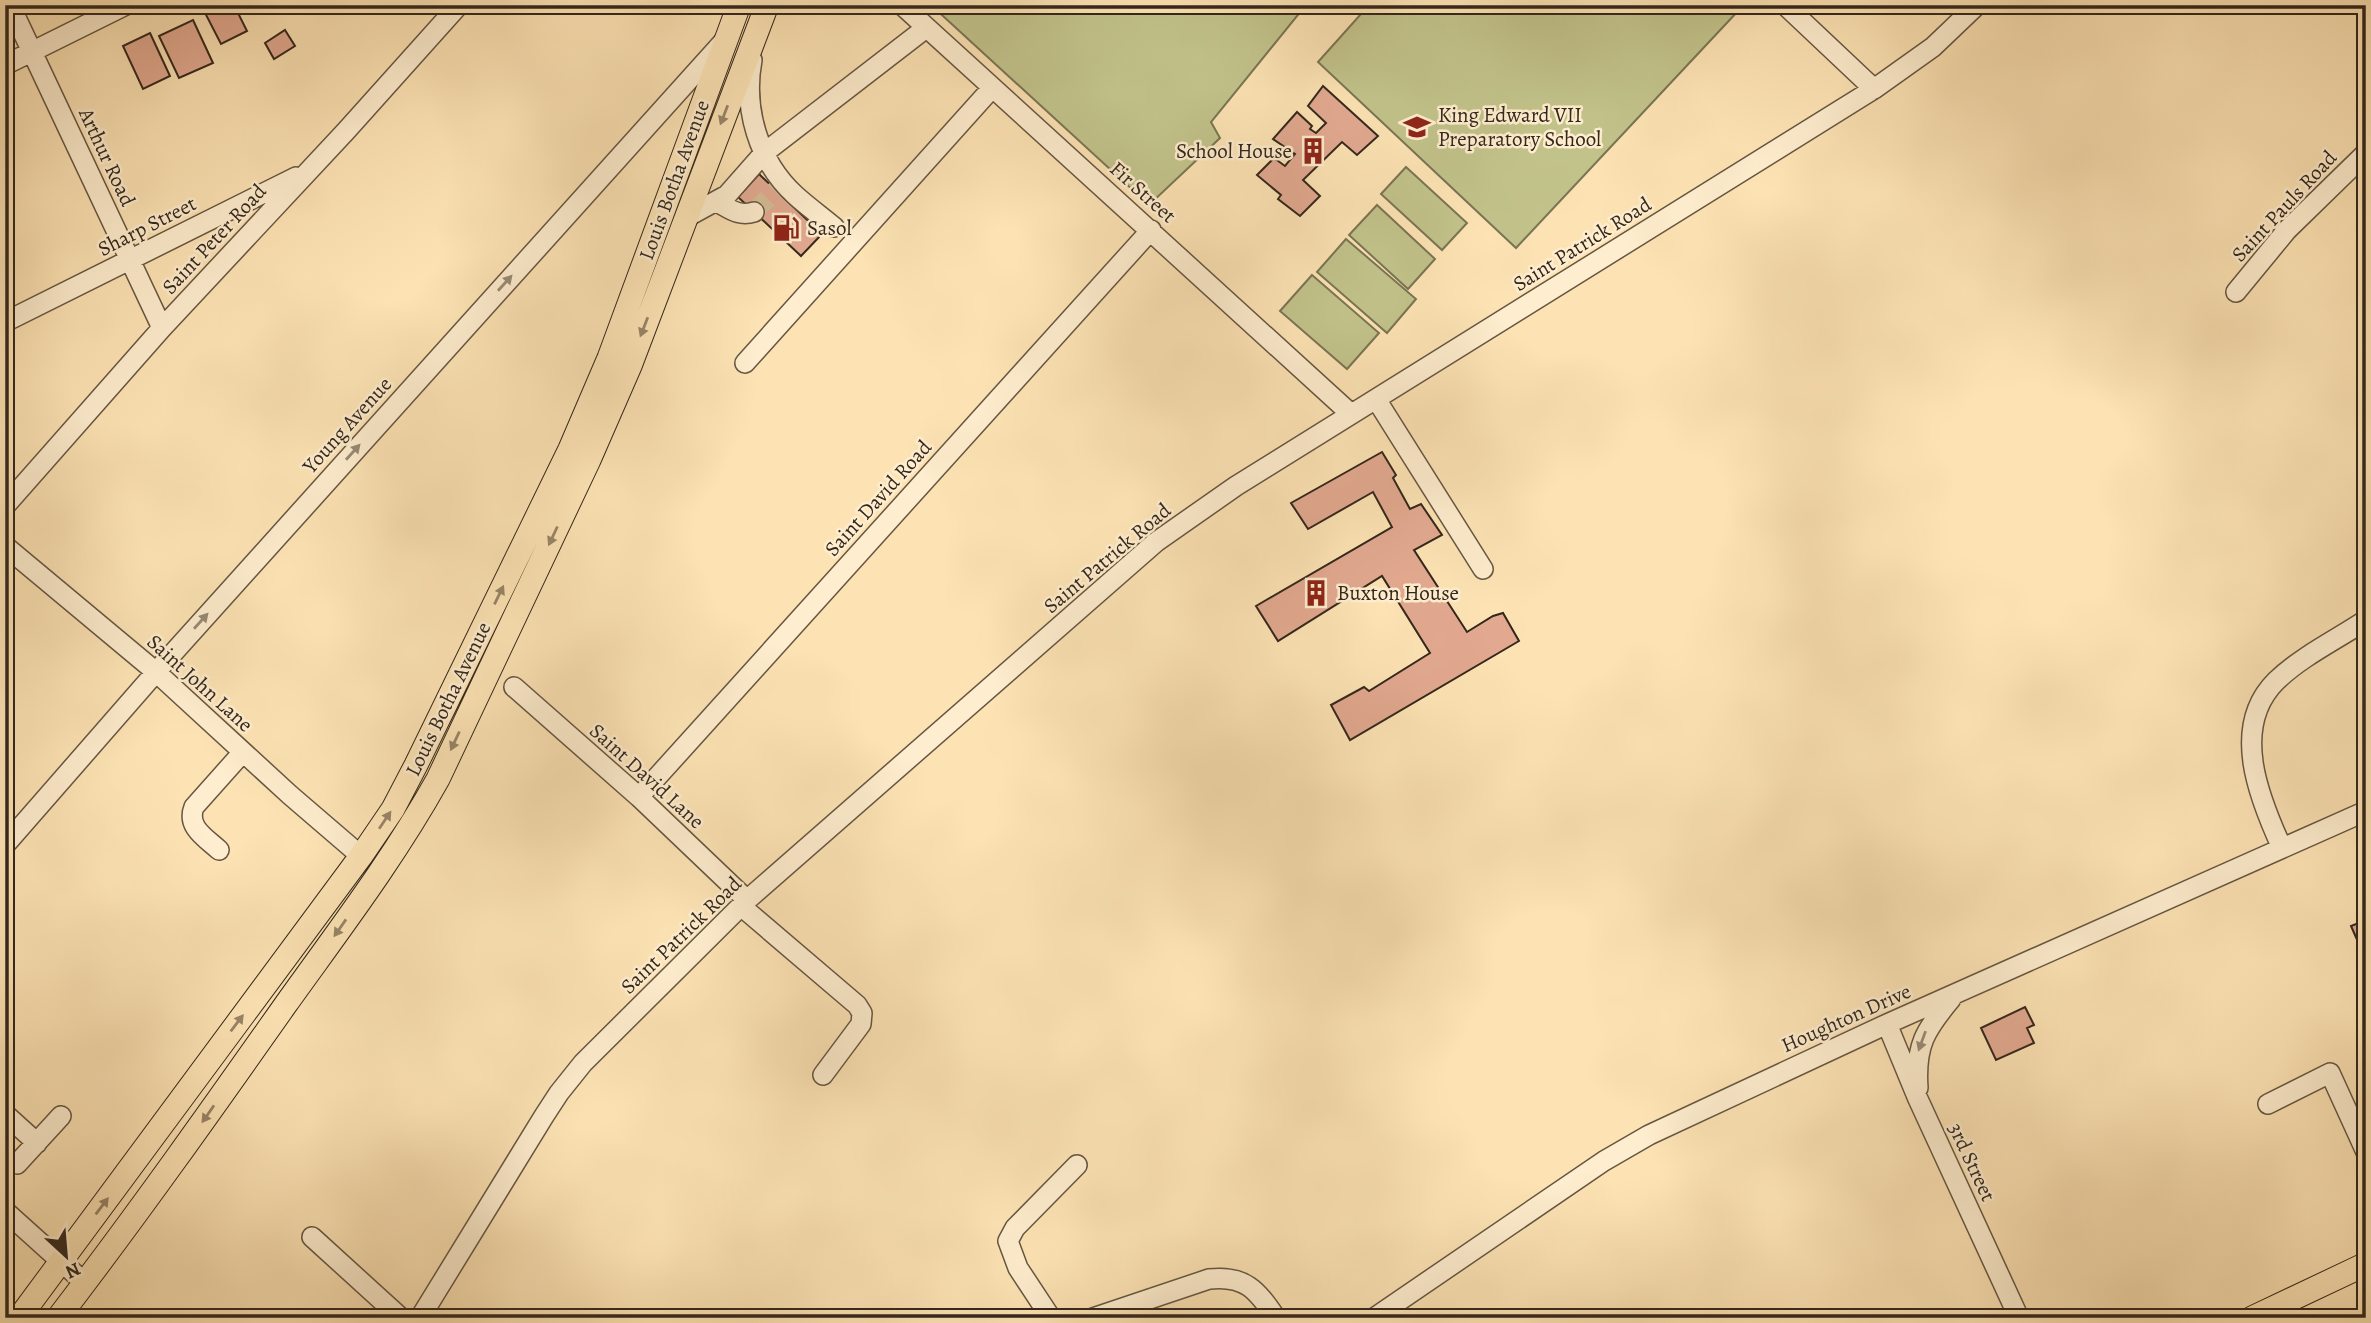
<svg xmlns="http://www.w3.org/2000/svg" width="2371" height="1323" font-family="Alegreya,serif">
<rect width="100%" height="100%" fill="#fde3b4"/>
<filter id="stains"><feTurbulence type="fractalNoise" baseFrequency=".00286" numOctaves="4"/><feColorMatrix values="0 0 0 0 .2 0 0 0 0 .09 0 0 0 0 .02 0 0 0 .5 -.17"/></filter>
<radialGradient id="worn" r=".72"><stop offset=".6" stop-color="#630" stop-opacity="0"/><stop offset="1" stop-color="#630" stop-opacity=".3"/></radialGradient>
<path fill="#c2c38b" stroke="#7a7554" stroke-width="2" d="M931,5H1306L1211,122L1220,138L1149,205Z
M1369,5H1731L1738,11L1516,248L1318,62Z
M1406,167L1467,223L1442,250L1381,194Z
M1377,205L1435,259L1408,289L1349,235Z
M1346,239L1416,299L1387,333L1317,272Z
M1312,275L1379,333L1347,369L1280,311Z"/>
<path fill="#e2a990" stroke="#33271c" stroke-width="2" d="M210,5H234L247,31L221,44L203,9Z
M193,20L213,63L179,78L159,36Z
M285,30L295,46L274,59L265,43Z
M150,33L170,76L143,89L123,46Z
M1323,86L1378,136L1357,155L1342,142L1303,180L1320,196L1300,216L1278,199L1281,195L1257,175L1274,158L1285,166L1295,154L1273,139L1297,112L1312,126L1310,129L1316,133L1326,123L1308,106Z
M759,174L822,234L801,256L738,197Z
M1382,452L1396,475L1393,478L1410,509L1421,504L1442,535L1414,550L1467,632L1493,616L1503,613L1519,641L1350,740L1331,705L1364,687L1369,691L1430,653L1382,576L1278,641L1256,606L1392,527L1373,492L1308,529L1291,503Z
M2366,920V960L2351,926Z
M2025,1007L2034,1025L2027,1028L2034,1043L1996,1060L1981,1028Z"/>
<g fill="none" stroke-linecap="round" stroke-linejoin="round">
<path stroke="#d5bd96" stroke-width="19" stroke-dasharray="19 10" stroke-linecap="butt" d="M754,212L777,189"/>
<defs>
<path id="minor" d="M10,5L162,328
M902,5L1351,414
M1785,5L1874,89
M752,60C743,108 758,161 795,195C807,206 821,216 834,227
M5,65L126,5
M717,202C730,209 739,217 754,212
M685,218L727,195L764,153L926,28
M2236,292L2287,230L2366,153
M5,322L296,177
M745,363L992,88
M1376,399L1483,569
M5,506L162,328L346,131L459,5
M5,546L156,672L290,795L361,856
M514,687L639,797L747,900
M639,797L1151,230
M5,845L156,672L723,42
M2282,848C2259,798 2230,727 2276,681C2302,656 2336,640 2366,620
M219,850C206,838 186,827 194,807L243,752
M741,906L857,1005L862,1013L861,1024L823,1075
M1887,1024L1918,1099L2019,1318
M1918,1088C1915,1046 1925,1030 1951,999
M2268,1104L2330,1073L2366,1152
M5,1114L37,1143
M17,1164L61,1116
M5,1211L85,1283
M312,1237L401,1318
M420,1318L544,1116L559,1093L583,1063L747,900L1156,542L1236,486L1874,89L1933,47L1977,5
M1051,1318L1018,1268L1008,1241L1015,1228L1077,1165
M1093,1318L1209,1279C1245,1275 1257,1290 1276,1318
M1374,1318L1604,1161L1649,1135L1887,1024L2366,811"/>
<path id="major" d="M19,1318L361,856L393,809L416,765L570,449L609,358L739,5
M58,1318C137,1215 212,1109 286,1004C339,930 394,858 438,779L589,460L630,366L767,5
M2252,1318L2366,1264"/>
</defs>
<use href="#minor" stroke="#665642" stroke-width="22"/>
<use href="#major" stroke="#33271c" stroke-width="25"/>
<use href="#minor" stroke="#feedce" stroke-width="19"/>
<use href="#major" stroke="#fde3b4" stroke-width="23"/>
</g>
<defs><path id="oneway-solid" d="M-6-.8H1V-3.2L6.5 0L1 3.2V.8H-6Z" transform="scale(1.75)"/></defs>
<g fill="#988568">
<use href="#oneway-solid" transform="translate(724 115) rotate(111)"/>
<use href="#oneway-solid" transform="translate(644 327) rotate(111)"/>
<use href="#oneway-solid" transform="translate(553 536) rotate(115)"/>
<use href="#oneway-solid" transform="translate(499 595) rotate(-64)"/>
<use href="#oneway-solid" transform="translate(455 741) rotate(115)"/>
<use href="#oneway-solid" transform="translate(385 820) rotate(-56)"/>
<use href="#oneway-solid" transform="translate(340 928) rotate(125)"/>
<use href="#oneway-solid" transform="translate(237 1023) rotate(-53)"/>
<use href="#oneway-solid" transform="translate(208 1114) rotate(125)"/>
<use href="#oneway-solid" transform="translate(102 1206) rotate(-53)"/>
</g>
<g fill="#988a75">
<use href="#oneway-solid" transform="translate(505 283) rotate(-48)"/>
<use href="#oneway-solid" transform="translate(353 452) rotate(-48)"/>
<use href="#oneway-solid" transform="translate(201 621) rotate(-48)"/>
<use href="#oneway-solid" transform="translate(1922 1041) rotate(110)"/>
</g>
<defs>
<symbol id="school-bare" viewBox="-9 -9 18 18"><path d="M0-5L7-2L0 1L-7-2ZM-4 1L0 2.5L4 1V4Q0 6-4 4Z" fill="#8f2418" stroke="#feedce" stroke-width="2.5" paint-order="stroke"/></symbol>
<symbol id="building-bare" viewBox="-9 -9 18 18"><path d="M-4-6H4V6H1V3H-1V6H-4ZM-2.5-4.3h1.7v1.8h-1.7ZM.8-4.3h1.7v1.8H.8ZM-2.5-1h1.7V.8h-1.7ZM.8-1h1.7V.8H.8Z" fill="#8f2418" stroke="#feedce" stroke-width="2.5" paint-order="stroke"/></symbol>
<symbol id="fuel-bare" viewBox="-9 -9 18 18"><path d="M-5.5-6h7V0h2V4h1.3V-2.5L3-4.5l.8-.8L6-3V5H2.5V1h-1V6h-7ZM-4.2-4.7v3.2H.2V-4.7Z" fill="#8f2418" stroke="#feedce" stroke-width="2.5" paint-order="stroke"/></symbol>
</defs>
<g fill-rule="evenodd">
<use href="#school-bare" x="1398" y="108" width="38" height="38"/>
<use href="#building-bare" x="1294" y="132" width="38" height="38"/>
<use href="#fuel-bare" x="767" y="209" width="38" height="38"/>
<use href="#building-bare" x="1297" y="574" width="38" height="38"/>
</g>
<g text-anchor="middle" dominant-baseline="central" stroke-width="5" stroke-linejoin="round" paint-order="stroke">
<g font-size="21" fill="#33271c" stroke="#feedce" text-anchor="start">
<text x="1438" y="115">King Edward VII<tspan x="1438" dy="24">Preparatory School</tspan></text>
<text x="1292" y="151" text-anchor="end">School House</text>
<text x="807" y="228">Sasol</text>
<text x="1337" y="593">Buxton House</text>
</g>
<g font-size="21" fill="#33271c" stroke="#feedce">
<text transform="translate(107 157) rotate(65)">Arthur Road</text>
<text transform="translate(674 180) rotate(-70)">Louis Botha Avenue</text>
<text transform="translate(1143 192) rotate(42)">Fir Street</text>
<text transform="translate(2284 206) rotate(-47)">Saint Pauls Road</text>
<text transform="translate(147 226) rotate(-27)">Sharp Street</text>
<text transform="translate(214 239) rotate(-47)">Saint Peter Road</text>
<text transform="translate(1582 244) rotate(-32)">Saint Patrick Road</text>
<text transform="translate(347 425) rotate(-48)">Young Avenue</text>
<text transform="translate(878 498) rotate(-48)">Saint David Road</text>
<text transform="translate(1107 558) rotate(-40)">Saint Patrick Road</text>
<text transform="translate(200 683) rotate(42)">Saint John Lane</text>
<text transform="translate(448 699) rotate(-64)">Louis Botha Avenue</text>
<text transform="translate(647 776) rotate(42)">Saint David Lane</text>
<text transform="translate(681 935) rotate(-44)">Saint Patrick Road</text>
<text transform="translate(1846 1018) rotate(-24)">Houghton Drive</text>
<text transform="translate(1972 1162) rotate(65)">3rd Street</text>
</g>
</g>
<rect width="2371" height="1323" fill="none" stroke="#fde3b4" stroke-width="28"/>
<rect x="7" y="7" width="2357" height="1309" fill="none" stroke="#33271c" stroke-width="3.5"/>
<rect x="14" y="14" width="2343" height="1295" fill="none" stroke="#33271c" stroke-width="2"/>
<g transform="translate(66 1256) rotate(154)" stroke="#feedce" stroke-width="5" paint-order="stroke">
<path d="M0-5L12 26L0 18L-12 26Z" fill="#33271c"/>
<text y="-10" font-size="19" font-weight="bold" text-anchor="middle" fill="#33271c">N</text>
</g>
<rect width="100%" height="100%" filter="url(#stains)"/>
<rect width="100%" height="100%" fill="url(#worn)"/>
</svg>
